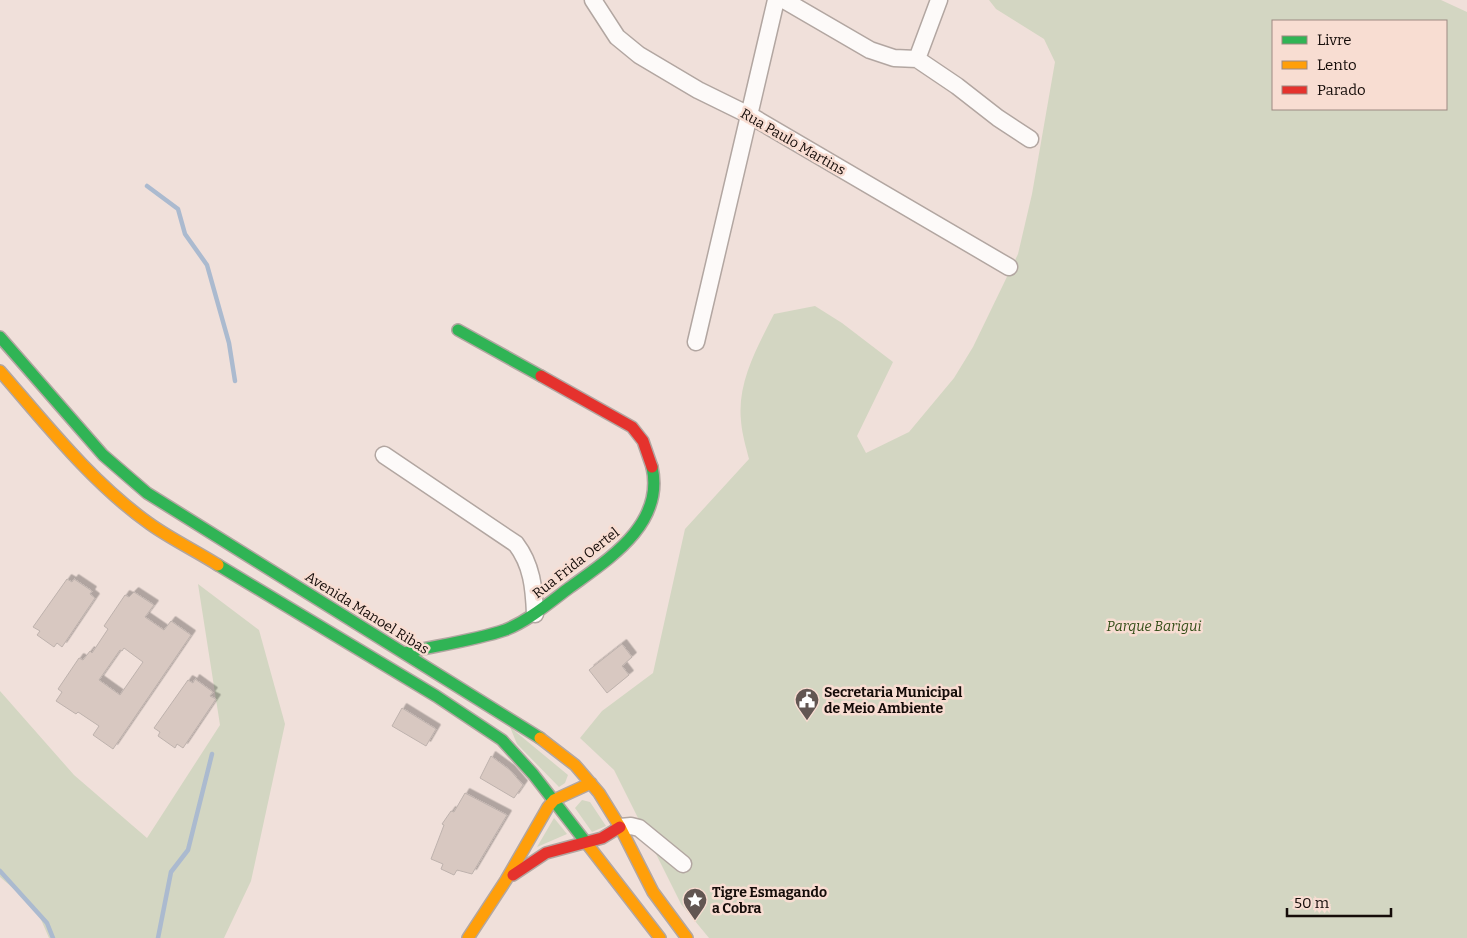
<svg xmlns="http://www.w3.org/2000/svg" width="1467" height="938" font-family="Bitter,serif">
<defs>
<filter id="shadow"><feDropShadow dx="4.5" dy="-4.5" stdDeviation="0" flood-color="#0004"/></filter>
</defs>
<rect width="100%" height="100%" fill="#f0e0da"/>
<path fill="#d3d6c2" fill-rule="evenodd" d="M989,0H1441L1467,12V938H709L681,904L614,770L580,738L602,711L653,673L685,529L749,459C746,447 742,434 741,421C737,382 757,348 774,314L815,306L842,323L893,362L857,436L866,453L909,432L954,378L973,347L1018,254L1032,194L1055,62L1044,39L996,9ZM1273,21H1446V109H1273Z
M198,584L259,630L285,724L251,881L224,938H49L36,908L0,877V691L74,775L147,838L220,725Z
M510,727L568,775L565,783L559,787L517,744Z
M582,800L590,802L606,826L592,832L575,808Z
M554,818L567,834L537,847Z"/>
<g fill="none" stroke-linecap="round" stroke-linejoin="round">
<path stroke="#abbacf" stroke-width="4.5" d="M147,186L178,209L185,234L207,265L229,343L235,381
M0,871L47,923L53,938
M158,938L171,872L188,850L212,754"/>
</g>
<path fill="#d8c8c1" stroke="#beb2ad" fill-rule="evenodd" filter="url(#shadow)" d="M67,579L72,582L74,579L92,591L90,594L95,598L62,647L57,643L54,647L37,635L40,631L33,627Z
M134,592L154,605L145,617L164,630L171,621L191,635L113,749L93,735L99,726L78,712L76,714L56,701L62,692L58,689L79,658L83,660L90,651L92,653L108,629L104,626L125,595L129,597ZM124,648L143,662L120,695L99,680L120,650L122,651Z
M622,644L632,657L622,666L629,675L607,693L589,670Z
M195,679L213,692L210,696L216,699L183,748L177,744L175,748L158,736L160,732L154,728L188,680L193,683Z
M402,708L436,729L426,746L392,726Z
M491,756L510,770L523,785L514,798L480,778Z
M465,793L507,815L472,874L457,870L454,875L441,869L443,864L431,859L444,825L442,824L451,811L454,812Z"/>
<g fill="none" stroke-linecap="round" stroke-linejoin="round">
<defs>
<path id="street" d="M593,0L617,37L639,55L698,90L751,116L1009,267
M784,0L870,50L894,58L917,59L957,86L998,118L1030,139
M917,59L939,0
M696,342L776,0
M384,455L516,544C532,565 534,588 535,614
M620,827L631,826L639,828L683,864"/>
<path id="fast" d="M458,330L541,376
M0,337L103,455L147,493L540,738
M218,565L436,696L502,740L533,774L588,845
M404,653C435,646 476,640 505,630C528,621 549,603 569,588C607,560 665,525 652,467"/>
<path id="slow" d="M0,371C46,424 92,483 150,524C171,539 196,551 218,565
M540,738L575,765L599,793L620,827L653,892L687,938
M588,845L660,938
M468,938L506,880L548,807L554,800L591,783"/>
<path id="jam" d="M541,376L632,427L643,441L652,467
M513,875L546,853L602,838L620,827"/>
</defs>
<use href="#street" stroke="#b2a6a1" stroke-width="19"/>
<use href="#fast" stroke="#b2a6a1" stroke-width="14"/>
<use href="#slow" stroke="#b2a6a1" stroke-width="14"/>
<use href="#jam" stroke="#b2a6a1" stroke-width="14"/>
<use href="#street" stroke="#fdfaf9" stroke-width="16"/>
<use href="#fast" stroke="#30b455" stroke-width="11"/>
<use href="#slow" stroke="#ff9f0a" stroke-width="11"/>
<use href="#jam" stroke="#e5322d" stroke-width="11"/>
</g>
<defs>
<symbol id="civic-pin" viewBox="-11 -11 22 30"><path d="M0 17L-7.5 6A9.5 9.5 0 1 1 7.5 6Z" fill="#625652" stroke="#f8ddd2"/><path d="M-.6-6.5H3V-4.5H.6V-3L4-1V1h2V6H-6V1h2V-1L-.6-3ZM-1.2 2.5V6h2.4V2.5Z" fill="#fff"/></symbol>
<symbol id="sight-pin" viewBox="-11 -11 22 30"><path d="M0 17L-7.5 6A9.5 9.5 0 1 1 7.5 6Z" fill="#625652" stroke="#f8ddd2"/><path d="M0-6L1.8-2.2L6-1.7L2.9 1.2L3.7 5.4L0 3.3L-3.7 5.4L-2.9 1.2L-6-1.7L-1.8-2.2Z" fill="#fff"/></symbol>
</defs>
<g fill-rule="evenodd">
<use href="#civic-pin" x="793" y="686" width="28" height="38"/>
<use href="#sight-pin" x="681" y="886" width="28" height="38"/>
</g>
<g text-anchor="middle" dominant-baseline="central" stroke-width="5" stroke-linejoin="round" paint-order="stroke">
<g font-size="14" fill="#150c09" stroke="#f8ddd2">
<text transform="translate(793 142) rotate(30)">Rua Paulo Martins</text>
<text transform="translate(576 563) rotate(-38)">Rua Frida Oertel</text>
<text transform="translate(367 613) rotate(32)">Avenida Manoel Ribas</text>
</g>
<g font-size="14" font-style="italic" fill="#344e18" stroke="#f8ddd2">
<text x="1154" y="626">Parque Barigui</text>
</g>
<g font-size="14" font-weight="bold" fill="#150c09" stroke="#f8ddd2" text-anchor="start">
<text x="824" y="692">Secretaria Municipal<tspan x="824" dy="16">de Meio Ambiente</tspan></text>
<text x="712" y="892">Tigre Esmagando<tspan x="712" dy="16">a Cobra</tspan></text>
</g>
</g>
<rect x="1272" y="20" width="175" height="90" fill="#f8ddd2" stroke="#9d8982"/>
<rect x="1282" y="36" width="25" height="8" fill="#30b455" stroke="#9d8982"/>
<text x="1317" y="45" font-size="15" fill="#150c09">Livre</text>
<rect x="1282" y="61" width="25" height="8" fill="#ff9f0a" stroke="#9d8982"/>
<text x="1317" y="70" font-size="15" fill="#150c09">Lento</text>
<rect x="1282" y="86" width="25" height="8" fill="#e5322d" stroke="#9d8982"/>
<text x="1317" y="95" font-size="15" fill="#150c09">Parado</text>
<path d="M1287 908v8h104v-8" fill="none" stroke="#150c09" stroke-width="2.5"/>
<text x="1294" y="908" font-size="15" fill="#150c09" stroke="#f8ddd2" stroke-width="4" paint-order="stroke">50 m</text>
</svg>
